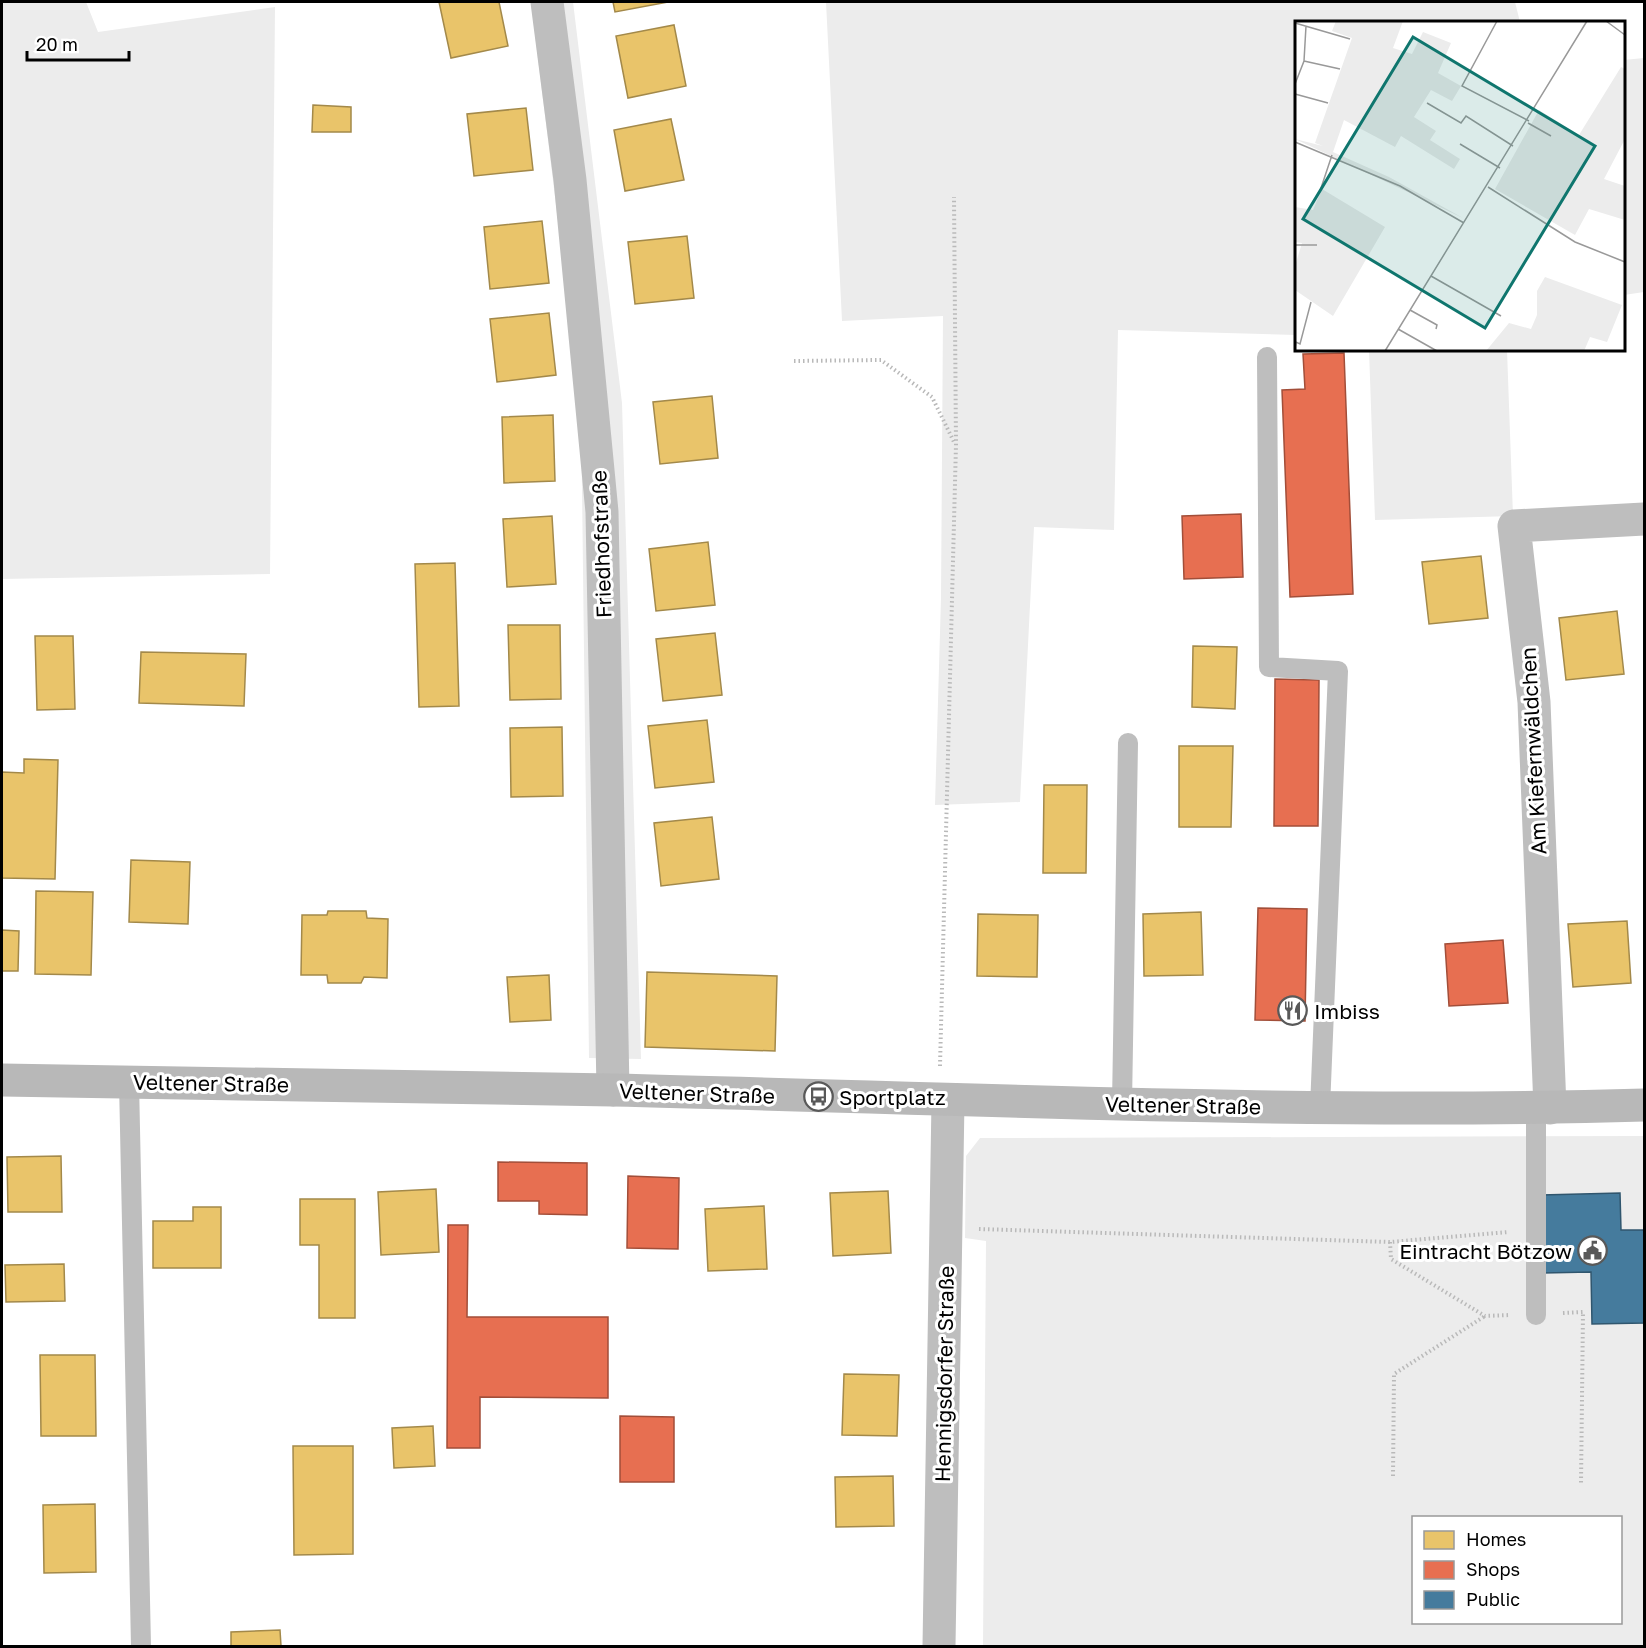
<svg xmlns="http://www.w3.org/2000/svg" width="1646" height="1648" font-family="'Golos Text',sans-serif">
<rect width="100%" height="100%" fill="#fff"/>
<path fill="#ececec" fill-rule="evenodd" d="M2,2H86L98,32L275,7L270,574L2,579Z
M531,2H573L622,403L641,1059L589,1058L581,408Z
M826,2H1515L1520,22H1296V335L1118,330L1114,530L1034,527L1020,802L935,805L941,598L943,316L842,321Z
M1644,58V292L1624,295V60Z
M1369,350H1507L1513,516L1375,520Z
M1644,1136V1646H983L986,1241L965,1238L966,1156L980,1138ZM1414,1518H1620V1622H1414Z"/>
<path fill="#e9c46a" stroke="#a3894a" stroke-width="1.5" d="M439,2H499L508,46L451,58Z
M613,2H668L615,12Z
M674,25L686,86L628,98L616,36Z
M313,105L351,107V132H312Z
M526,108L533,170L474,176L467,114Z
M671,119L684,180L625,191L614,130Z
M542,221L549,283L490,289L484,227Z
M687,236L694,298L635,304L628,242Z
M549,313L556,375L497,382L490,319Z
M712,396L718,458L660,464L653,402Z
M553,415L555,481L504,483L502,417Z
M552,516L556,584L507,587L503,519Z
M708,542L715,605L656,611L649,549Z
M1481,556L1488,618L1429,624L1422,562Z
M455,563L459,706L419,707L415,564Z
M1617,611L1624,674L1566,680L1559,618Z
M508,625H560L561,699L510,700Z
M715,633L722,695L663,701L656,639Z
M35,636H73L75,709L37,710Z
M1193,646L1237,647L1235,709L1192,707Z
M141,652L246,654L244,706L139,703Z
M707,720L714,782L655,788L648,726Z
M562,727L563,796L511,797L510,728Z
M1179,746H1233L1231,827H1179Z
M24,759L58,760L55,879L2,878V772L24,773Z
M1044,785H1087L1086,873H1043Z
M712,817L719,879L661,886L654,823Z
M131,860L190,862L188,924L129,922Z
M36,891L93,892L91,975L35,974Z
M328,911H366L367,918L388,919L387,978L364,977L361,983H328L327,975H301L302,915H327Z
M1201,912L1203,975L1144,976L1143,914Z
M978,914L1038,915L1037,977L977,976Z
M1627,921L1631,983L1573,987L1568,924Z
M2,930L19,931L18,971H2Z
M647,972L777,976L775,1051L645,1047Z
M549,975L551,1020L510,1022L507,977Z
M61,1156L62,1212H8L7,1157Z
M436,1189L439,1252L381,1255L378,1192Z
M888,1191L891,1253L833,1256L830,1193Z
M300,1199H355V1318H319V1245H300Z
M764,1206L767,1269L708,1271L705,1209Z
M193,1207H221V1268H153V1221H193Z
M64,1264L65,1301L6,1302L5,1265Z
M40,1355H95L96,1436H41Z
M844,1374L899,1375L897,1436L842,1435Z
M433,1426L435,1466L394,1468L392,1428Z
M293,1446H353V1554L294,1555Z
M893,1476L894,1526L836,1527L835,1477Z
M95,1504L96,1572L44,1573L43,1505Z
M280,1630L281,1646H231V1632Z"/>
<path fill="#e76f51" stroke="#a24e39" stroke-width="1.5" d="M1344,353L1353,594L1290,597L1282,390L1305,389L1303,354Z
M1241,514L1243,577L1184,579L1182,516Z
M1275,679L1319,680L1318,826H1274Z
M1258,908L1307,909L1305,1021L1255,1020Z
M1503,940L1508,1003L1449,1006L1445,944Z
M498,1162L587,1163V1215L539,1214V1201H498Z
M628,1176L679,1178L678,1249L627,1248Z
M448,1225H468L467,1317H608V1398L480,1397V1448H447Z
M620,1416L674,1417V1482H620Z"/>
<path fill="#457b9d" stroke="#30566e" stroke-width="1.5" d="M1620,1193L1621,1230H1644V1323L1592,1324L1591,1272L1543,1273L1541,1195Z"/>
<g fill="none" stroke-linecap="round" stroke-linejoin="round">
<path stroke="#b9b9b9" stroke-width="4" stroke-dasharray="1.5 3" stroke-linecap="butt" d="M794,361L881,360L932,397L955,444
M940,1066L956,444L954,197
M979,1229L1390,1242L1508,1232
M1390,1242L1391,1259L1485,1316L1510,1315
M1563,1313L1583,1312L1581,1483
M1393,1476L1394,1374L1485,1316"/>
<path stroke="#bebebe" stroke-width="20" d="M1267,357L1269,667L1338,671L1320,1108
M129,1082L141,1646
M1122,1104L1128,743
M1536,1315V1108"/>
<path stroke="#bebebe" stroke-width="33" d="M547,2L570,180L602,512L613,1090
M1550,1108L1534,702L1514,526L1644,519
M939,1646L948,1101"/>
<path stroke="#b8b8b8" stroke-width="33" d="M2,1080C205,1083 409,1085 613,1090C956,1098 1300,1115 1644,1105"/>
</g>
<defs>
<symbol id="restaurant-ring" viewBox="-11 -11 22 22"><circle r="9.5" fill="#fff" stroke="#595959" stroke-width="1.5"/><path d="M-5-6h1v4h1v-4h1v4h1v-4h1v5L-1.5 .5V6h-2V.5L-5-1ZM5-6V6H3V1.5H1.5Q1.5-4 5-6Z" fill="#595959"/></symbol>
<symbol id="bus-ring" viewBox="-11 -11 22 22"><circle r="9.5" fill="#fff" stroke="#595959" stroke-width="1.5"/><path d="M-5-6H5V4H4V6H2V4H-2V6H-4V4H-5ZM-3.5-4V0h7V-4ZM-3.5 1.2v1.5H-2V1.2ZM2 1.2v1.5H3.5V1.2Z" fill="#595959"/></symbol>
<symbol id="civic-ring" viewBox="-11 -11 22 22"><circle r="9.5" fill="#fff" stroke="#595959" stroke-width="1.5"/><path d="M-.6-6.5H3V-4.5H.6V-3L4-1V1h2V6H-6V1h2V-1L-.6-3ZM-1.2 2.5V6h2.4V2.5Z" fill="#595959"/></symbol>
</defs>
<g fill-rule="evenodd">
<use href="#restaurant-ring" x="1276" y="994" width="33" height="33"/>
<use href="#bus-ring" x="802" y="1080" width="33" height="33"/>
<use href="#civic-ring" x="1576" y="1234" width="33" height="33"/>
</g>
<g text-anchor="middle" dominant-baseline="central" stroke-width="6" stroke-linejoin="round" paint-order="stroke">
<g font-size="21" fill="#000" stroke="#fff">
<text transform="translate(601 544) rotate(-92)">Friedhofstraße</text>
<text transform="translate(1533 751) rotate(-93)">Am Kiefernwäldchen</text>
<text transform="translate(211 1083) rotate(1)">Veltener Straße</text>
<text transform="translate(697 1093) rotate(2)">Veltener Straße</text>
<text transform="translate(1183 1105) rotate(1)">Veltener Straße</text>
<text transform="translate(944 1374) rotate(-89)">Hennigsdorfer Straße</text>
</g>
<g font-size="21" fill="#000" stroke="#fff" text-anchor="start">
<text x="1314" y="1011">Imbiss</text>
<text x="839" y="1097">Sportplatz</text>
<text x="1572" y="1251" text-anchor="end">Eintracht Bötzow</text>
</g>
</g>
<g transform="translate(1295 21)">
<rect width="330" height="330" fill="#fff"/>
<path d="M41,0H108L98,27L117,33L128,11L156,22L143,52L166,65L157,80L136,69L119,96L141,110L135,119L165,138L159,148L106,115L100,126L49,99L38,131L94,156L168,197L0,118L28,125L20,122L57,17L37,10ZM326,46L330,48V118L309,158L330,165V199L294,188L280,214L200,168L244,89L284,114ZM27,168L90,206L38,295L0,269V245L7,222L0,221V186L18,189ZM250,256L327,284L312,321L295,316L289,330H191L214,302L236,308L242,294V270Z" fill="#ececec"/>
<path fill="none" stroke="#999" stroke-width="1.5" d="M202,0L167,65L234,100M311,0L330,14M0,2L55,18M9,40L45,48M0,63L9,40L11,5M0,73L33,82M132,82L166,102L171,95L218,125M233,102L256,115M0,121L105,165L169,202M165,123L205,147M193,166L280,221L330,241M26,167L37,134M0,224H22M136,255L206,295M115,289L142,304L141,308M103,308L142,330M0,327L1,321L5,323L16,281M90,330L292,0"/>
<path fill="#0f766e" fill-opacity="0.15" stroke="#0f766e" stroke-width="3" d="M118,16L300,125L190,307L8,198Z"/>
<rect width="330" height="330" fill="none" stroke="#000" stroke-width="3"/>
</g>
<rect width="1646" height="1648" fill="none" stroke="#000000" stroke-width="6"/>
<rect x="1412" y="1516" width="210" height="108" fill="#ffffff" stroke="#999999" stroke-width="1.5"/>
<rect x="1424" y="1531" width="30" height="18" fill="#e9c46a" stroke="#999999" stroke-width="1.5"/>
<text x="1466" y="1546" font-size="18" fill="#000000">Homes</text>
<rect x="1424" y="1561" width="30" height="18" fill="#e76f51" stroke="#999999" stroke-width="1.5"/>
<text x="1466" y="1576" font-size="18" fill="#000000">Shops</text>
<rect x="1424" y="1591" width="30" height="18" fill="#457b9d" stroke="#999999" stroke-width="1.5"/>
<text x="1466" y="1606" font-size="18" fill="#000000">Public</text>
<path d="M27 51v9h102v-9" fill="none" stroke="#000000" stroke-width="3"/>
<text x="36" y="51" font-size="18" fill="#000000" stroke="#ffffff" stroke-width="4.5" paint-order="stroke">20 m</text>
</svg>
